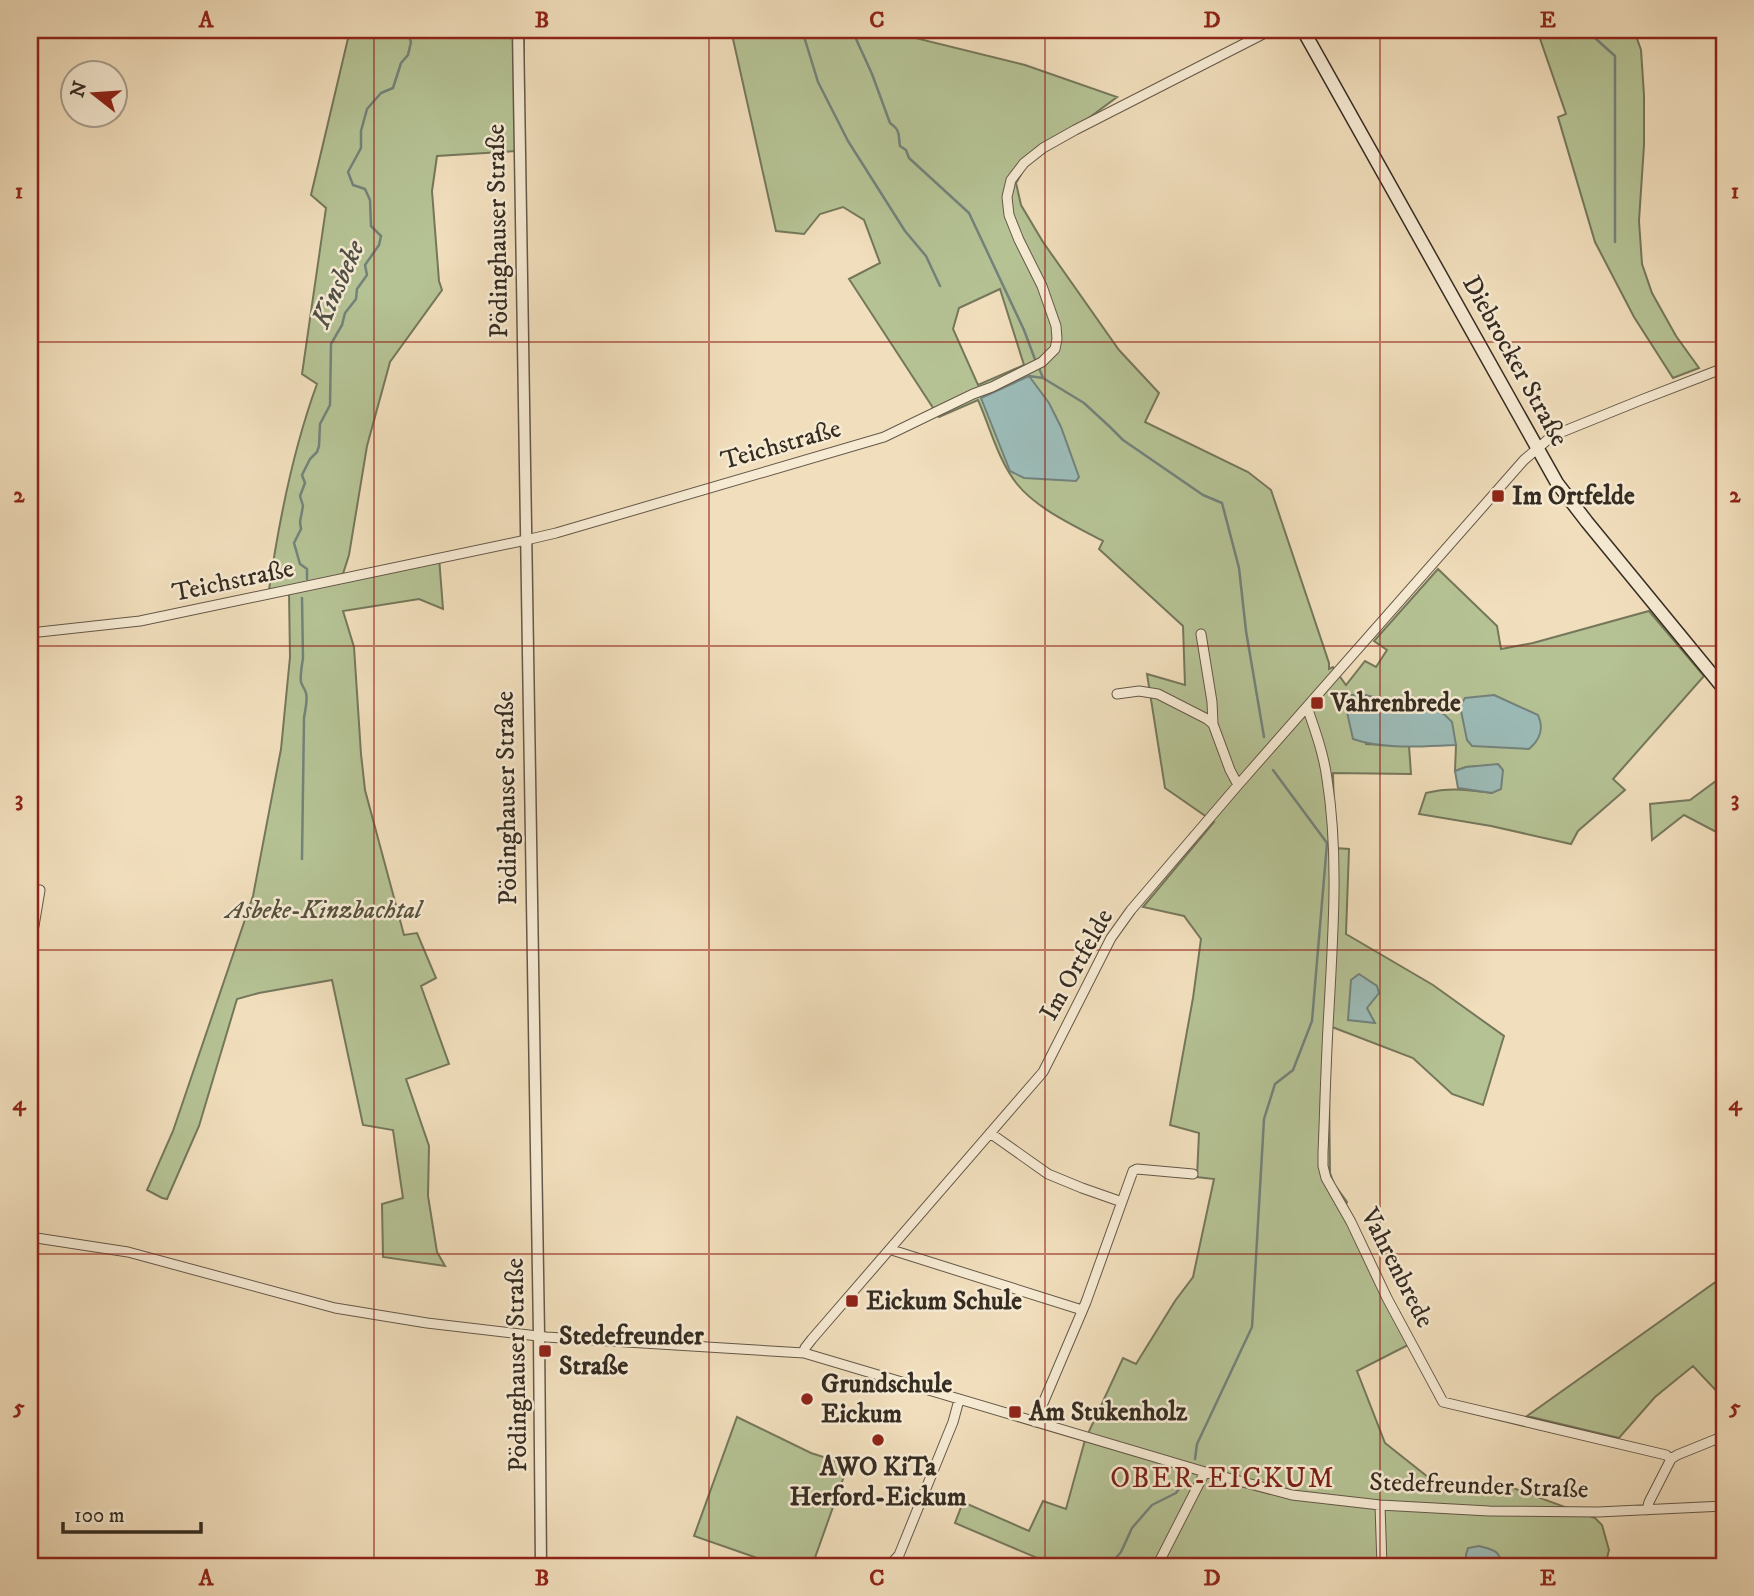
<svg xmlns="http://www.w3.org/2000/svg" width="1754" height="1596" font-family="'IM FELL DW Pica',serif">
<rect width="100%" height="100%" fill="#f1debc"/>
<filter id="stains"><feTurbulence type="fractalNoise" baseFrequency=".00286" numOctaves="4"/><feColorMatrix values="0 0 0 0 .2 0 0 0 0 .09 0 0 0 0 .02 0 0 0 .5 -.17"/></filter>
<radialGradient id="worn" r=".72"><stop offset=".6" stop-color="#630" stop-opacity="0"/><stop offset="1" stop-color="#630" stop-opacity=".3"/></radialGradient>
<path fill="#b5c294" stroke="#75775b" stroke-width="2" fill-rule="evenodd" d="M350,30H524L523,120L516,151L437,156L432,191L439,281L442,290L390,362L367,446L349,555L342,577L439,557L443,609L419,599L343,611L354,647L361,754L365,790L404,935L417,933L436,978L421,986L449,1064L406,1079L429,1146L428,1196L437,1252L445,1266L383,1257L382,1204L403,1198L393,1130L363,1125L332,980L259,993L237,999L199,1126L167,1199L162,1198L147,1190L173,1131L253,896L281,749L290,657L289,592L268,597C278,525 292,452 317,384L302,374L326,208L311,195Z
M731,30H898L899,34L1025,65L1117,97L1027,164L1016,183L1021,205L1043,242L1119,350L1159,393L1145,422L1248,472L1271,490L1329,663V669L1333,667L1346,685L1365,661L1376,667L1387,650L1374,641L1438,569L1497,626L1501,649L1533,643L1649,611L1704,676L1613,779L1625,790L1578,831L1571,844L1491,826L1419,814L1426,793C1452,787 1467,790 1492,793L1498,765L1466,767L1455,771L1456,745L1433,708L1409,706L1361,694L1366,744L1409,746L1411,774L1333,773L1335,848L1349,849L1346,934L1433,985L1504,1036L1483,1105L1452,1094L1413,1058L1332,1027L1329,1091L1330,1173L1334,1184L1347,1202L1344,1210L1410,1344L1357,1371L1385,1443L1443,1489L1505,1485L1595,1518L1602,1525L1609,1550L1605,1566H1056L955,1523L963,1502L1029,1531L1043,1501L1066,1509L1085,1440L1123,1358L1136,1364L1175,1301L1193,1277L1214,1179L1197,1177L1199,1133L1170,1125L1193,998L1201,939L1184,916L1143,907L1214,822L1165,788L1147,674L1185,685L1183,626L1099,549L1103,541C1075,526 1037,509 1017,484C998,460 990,427 978,400L939,417L849,279L880,263L864,220L843,207L820,214L804,234L776,231ZM1000,289L1024,365L978,385L953,329L959,308Z
M1537,30H1634L1641,50L1644,95V145L1639,221L1642,264L1652,293L1676,336L1699,368L1673,378L1634,317L1595,242L1558,117L1566,114Z
M1724,775V836L1684,815L1652,840L1650,804L1690,800Z
M1724,1276V1399L1693,1366L1655,1397L1619,1438L1527,1416Z
M737,1417L811,1453L848,1465L812,1566H780L694,1536Z"/>
<path fill="#9cbbb7" stroke="#73827b" stroke-width="2" d="M1029,376L1049,403L1061,427L1079,477L1076,481L1024,478L1010,471L981,398Z
M1361,694L1409,706L1433,708L1445,715L1452,722L1456,745C1423,746 1385,750 1353,739L1347,712L1352,695Z
M1494,695L1538,715C1544,728 1540,740 1529,749L1472,746L1467,740L1460,706L1465,698Z
M1498,764L1503,770L1501,789L1492,793L1458,788L1455,771L1466,767Z
M1359,974L1377,986L1379,993L1367,1008L1375,1023L1348,1020L1351,980Z
M1479,1546C1493,1550 1501,1550 1501,1566H1466V1555L1468,1548Z"/>
<g fill="none" stroke-linecap="round" stroke-linejoin="round">
<path stroke="#73827b" stroke-width="2.5" d="M802,30L818,82L848,141L905,231L926,256L940,286
M852,30L872,74L890,123C901,131 898,134 900,146L906,150L909,158L969,213L1024,330L1036,362
M1586,30L1615,56V242
M1039,368L1043,378L1084,403L1110,427L1123,440L1203,495L1222,503L1239,568L1246,631L1264,737
M1029,376L1043,378
M307,579V569L300,564L294,543L301,529L300,522L303,506L300,496L305,483L302,475L310,459L317,452L319,446L320,424L330,405L331,344L342,325L345,313L356,299L357,289L367,275L365,265L379,245L381,236L371,226L370,200L365,189L353,185L348,172L361,148V131L367,109L381,93L393,88L401,63L408,55L411,42L407,30
M302,598L303,658C302,664 300,676 301,682C302,686 305,689 306,693C308,701 305,710 304,718L302,859
M1195,1459L1197,1444L1252,1327L1264,1119L1275,1084L1293,1070L1312,1021L1327,843L1273,770
M1109,1566L1121,1552L1132,1528L1152,1505L1176,1493L1187,1478"/>
<defs>
<path id="minor" d="M30,633L140,621L526,540L556,533L884,437L973,394L992,387L1042,362L1055,349L1057,339L1056,326L1042,286L1019,240L1009,215L1007,197L1011,180L1024,163L1043,148L1075,130L1271,30
M1201,634L1212,702L1213,724L1230,770L1238,785
M1117,694L1139,691L1158,694L1207,719L1213,724
M1307,707C1315,730 1324,755 1327,779C1339,855 1333,933 1329,1009C1326,1057 1325,1105 1323,1153V1166L1326,1178L1351,1222L1387,1298L1443,1402L1666,1455L1671,1459
M30,926H34L40,890
M990,1133L1048,1174L1082,1188L1122,1202
M30,1237L128,1252L335,1308L427,1323L546,1337L804,1353L1205,1472L1292,1495L1380,1505L1489,1511L1598,1512L1724,1506
M891,1248L895,1251L1082,1310
M804,1353L805,1348L812,1339L1043,1072L1111,938L1131,910L1238,785L1524,460L1552,436L1641,400L1724,368
M1035,1422L1086,1302L1133,1171L1137,1169L1193,1174
M1380,1505L1382,1566
M1647,1510L1649,1502L1671,1459L1677,1455L1724,1436
M889,1566L899,1555L953,1422L959,1400
M1157,1566L1205,1472"/>
<path id="tertiary" d="M518,30L539,1335L541,1566"/>
<path id="secondary" d="M1303,30L1557,483L1587,522L1724,689"/>
</defs>
<use href="#minor" stroke="#645848" stroke-width="11"/>
<use href="#tertiary" stroke="#645848" stroke-width="13"/>
<use href="#secondary" stroke="#352c22" stroke-width="15"/>
<use href="#minor" stroke="#f6ead3" stroke-width="9"/>
<use href="#tertiary" stroke="#f6ead3" stroke-width="10"/>
<use href="#secondary" stroke="#f6ead3" stroke-width="12"/>
</g>
<path fill="none" stroke="#8f2418" stroke-width="2" stroke-opacity="0.55" d="M374,30V1566M709,30V1566M1045,30V1566M1380,30V1566M30,342H1724M30,646H1724M30,950H1724M30,1254H1724"/>
<g fill="#8f2418" stroke="#f6ead3" stroke-width="2.5">
<rect x="1491" y="489" width="14" height="14" rx="3.5"/>
<rect x="1310" y="696" width="14" height="14" rx="3.5"/>
<rect x="845" y="1294" width="14" height="14" rx="3.5"/>
<rect x="538" y="1344" width="14" height="14" rx="3.5"/>
<circle cx="807" cy="1399" r="7"/>
<rect x="1008" y="1405" width="14" height="14" rx="3.5"/>
<circle cx="878" cy="1440" r="7"/>
</g>
<g text-anchor="middle" dominant-baseline="central" stroke-width="5" stroke-linejoin="round" paint-order="stroke">
<g font-size="26" fill="#352c22" stroke="#f6ead3">
<text transform="translate(498 231) rotate(-91)">Pödinghauser Straße</text>
<text transform="translate(1515 361) rotate(61)">Diebrocker Straße</text>
<text transform="translate(781 445) rotate(-16)">Teichstraße</text>
<text transform="translate(233 581) rotate(-12)">Teichstraße</text>
<text transform="translate(507 798) rotate(-91)">Pödinghauser Straße</text>
<text transform="translate(1077 965) rotate(-61)">Im Ortfelde</text>
<text transform="translate(1397 1268) rotate(63)">Vahrenbrede</text>
<text transform="translate(517 1365) rotate(-91)">Pödinghauser Straße</text>
<text transform="translate(1479 1486) rotate(2)">Stedefreunder Straße</text>
</g>
<g font-size="26" font-weight="bold" fill="#352c22" stroke="#f6ead3" text-anchor="start">
<text x="1512" y="496">Im Ortfelde</text>
<text x="1331" y="703">Vahrenbrede</text>
<text x="866" y="1301">Eickum Schule</text>
<text x="559" y="1336">Stedefreunder<tspan x="559" dy="30">Straße</tspan></text>
<text x="821" y="1384">Grundschule<tspan x="821" dy="30">Eickum</tspan></text>
<text x="1029" y="1412">Am Stukenholz</text>
<text x="878" y="1467" text-anchor="middle">AWO KiTa<tspan x="878" dy="30">Herford-Eickum</tspan></text>
</g>
<g font-size="26" font-style="italic" fill="#55523e" stroke="#f6ead3">
<text x="324" y="910">Asbeke-Kinzbachtal</text>
</g>
<g font-size="28" font-style="italic" fill="#4f5047" stroke="#f6ead3">
<text transform="translate(338 284) rotate(-66)">Kinsbeke</text>
</g>
<g font-size="28" letter-spacing="2" fill="#7a1f14" stroke="#f6ead3">
<text x="1223" y="1478">OBER-EICKUM</text>
</g>
</g>
<rect width="1754" height="1596" fill="none" stroke="#f1debc" stroke-width="77"/>
<g transform="translate(94 94) rotate(287)"><circle r="33" fill="#f6ead3" stroke="#a99e8c" stroke-width="2"/>
<path d="M0-5L12 26L0 18L-12 26Z" fill="#8f2418"/>
<text y="-10" font-size="19" font-weight="bold" text-anchor="middle" fill="#352c22">N</text>
</g>
<path d="M63 1522v10h138v-10" fill="none" stroke="#352c22" stroke-width="3.5"/>
<text x="74" y="1522" font-size="21" fill="#352c22" stroke="#f6ead3" stroke-width="5" paint-order="stroke">100 m</text>
<rect x="38" y="38" width="1678" height="1520" fill="none" stroke="#8f2418" stroke-width="2.5"/>
<g font-size="23" text-anchor="middle" font-weight="bold" fill="#8f2418">
<text x="206" y="27">A</text>
<text x="542" y="27">B</text>
<text x="877" y="27">C</text>
<text x="1212" y="27">D</text>
<text x="1548" y="27">E</text>
<text x="19" y="198">1</text>
<text x="1735" y="198">1</text>
<text x="19" y="502">2</text>
<text x="1735" y="502">2</text>
<text x="19" y="806">3</text>
<text x="1735" y="806">3</text>
<text x="19" y="1110">4</text>
<text x="1735" y="1110">4</text>
<text x="19" y="1414">5</text>
<text x="1735" y="1414">5</text>
<text x="206" y="1585">A</text>
<text x="542" y="1585">B</text>
<text x="877" y="1585">C</text>
<text x="1212" y="1585">D</text>
<text x="1548" y="1585">E</text>
</g>
<rect width="100%" height="100%" filter="url(#stains)"/>
<rect width="100%" height="100%" fill="url(#worn)"/>
</svg>
